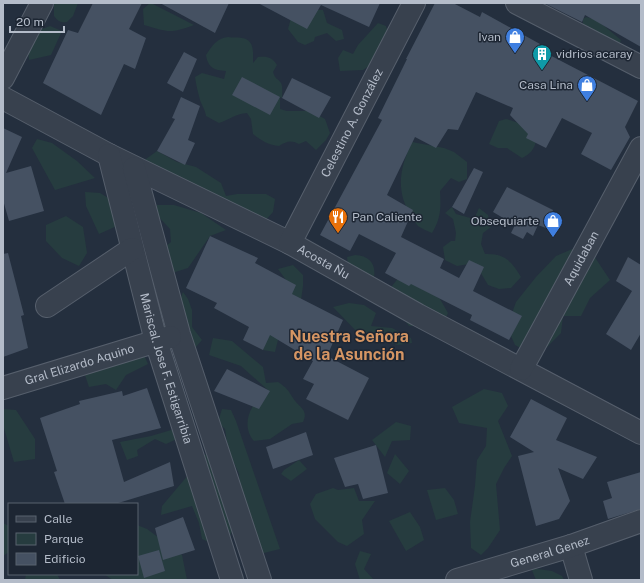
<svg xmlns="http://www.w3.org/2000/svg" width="644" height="583" font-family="'Public Sans',sans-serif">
<rect width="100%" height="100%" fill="#242f3e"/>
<path fill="#263c3f" d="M54,3H78L73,16L67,22C60,23 58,21 54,16Z
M150,3H151L194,25C170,34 168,32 144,25L143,9Z
M307,10H323L327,23L342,30L344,39L336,41L327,33L315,37L314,41L305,45L298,42L288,29L291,18Z
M586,17L597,20L621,40L620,44L583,28V19Z
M378,23L386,26L388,33L375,62L363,70L340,71L338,58L343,50L353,54L358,45Z
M50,26L62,31L51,55L29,60L26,35Z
M228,37C233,38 237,37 242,38C255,40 253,53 253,63L258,57C267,56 272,57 277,65L273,72C276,81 277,77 281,83C283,87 282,93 282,98L280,97V109L287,111H311L325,119L330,133L326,140L316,150L306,141L299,144C291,140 287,141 279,146C269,145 261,141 253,134L251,119L247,113C235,114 229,120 219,123L206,116C205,109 202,106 200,100C198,92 196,85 195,77L202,73L224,79L226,71C214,70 208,68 206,55C212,46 217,38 228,37Z
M506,119C521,122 528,129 536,141C534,150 530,154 522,158L507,148H498L489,144L499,121Z
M37,139L52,143L77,161L95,178L55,190L32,148Z
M412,142L444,148L454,152L467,162V179L459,182L451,178L440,191C441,208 441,218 432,233C428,231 422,229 418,226C415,223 413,218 411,215C395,191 400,167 412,142Z
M157,151L177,162L196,167L221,183L226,196L237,194H266L275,199L273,212L263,223L144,167L146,159Z
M85,192L100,193L115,202L119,225L99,234L86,206Z
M157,205H174L201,213L226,230L210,236L188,268L169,274L160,251L171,242L170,229L155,213Z
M452,207L456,214L474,219L479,208L488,215L491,227L483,233L481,244L485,254C505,253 512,262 521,277L511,288L499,289L488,285L475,263L457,266L445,260L443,247L451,241H455L456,233L453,219L445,213Z
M66,216L83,227L87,253L79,266L62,258L46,241V225Z
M577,247L594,256L610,280L590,298L581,316H563L561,333L547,347L530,353L515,345L507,327L516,302L536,277L556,256Z
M355,255C373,256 378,268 372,285L348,265L347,257Z
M293,265L303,275V286L300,307L284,316L275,352L263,350L286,280L278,269Z
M403,272L440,299L448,313L442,325H422L409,326L391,303L392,286Z
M183,292L188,299L192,310V327L202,340L195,348L179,301Z
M349,303L364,305L376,313L371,326L392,328L411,338L412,343L398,345L358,333L333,307Z
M213,338L232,341L263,367L266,383L278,382C287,388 288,390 293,398C299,408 309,409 303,422L292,424L270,439L254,441C245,431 246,417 253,406C256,400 265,395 269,391L241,366L209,355Z
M144,355L148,364L126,375L116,390L106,384L89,387L84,372Z
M484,389L502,393L508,406L498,421L512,456L504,468L496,484L500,530L488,548L481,555L471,548L470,522L475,486L477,460L486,446L487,428L459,423L452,407Z
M3,409L16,410L35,439V459L14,462L3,425Z
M222,409L231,410L236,421L280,549L260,554L240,493L239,474L228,449L225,429L218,422Z
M396,422L411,426L410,440L392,441L385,457L372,440Z
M178,428L179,438L166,444L155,439L137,450L138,456L127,460L120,442L151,436Z
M195,454L210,455L234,527L228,540L215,545L202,539L199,523L192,506L161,515L162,506L189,474Z
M395,454L409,471L400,484L387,473Z
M299,460L307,469L291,481L281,474L284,470Z
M333,488L338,490L354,488L359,501H375L362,520L364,534L347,546L338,542L315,519L310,504L316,494Z
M445,488L454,500L458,514L436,520L427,490Z
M410,512L420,527L424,540L406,551L389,521Z
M3,523L9,526V552L3,556Z
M137,525L147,529L182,555L187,580H113L104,574H137Z
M360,551L371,554L364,569L374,580H360L355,564Z
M531,568L552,571L562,576L564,580H536Z
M26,574H57L60,580H25Z"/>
<path fill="#455162" d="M93,3H142L129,29L146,38L135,69L124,64L101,115L43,83L68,30L78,33Z
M160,3H229L215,33Z
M258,3H380L369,27L321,5L307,29Z
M435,3H453L480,17L482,12L540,44L538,49L638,101L625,127L630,137L611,170L581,154L592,133L562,118L546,148L526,138L528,134L510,115L513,108L476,92L458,130L448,129L436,148L415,137L387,195L413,210L401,237L444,259L440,268L459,278L469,260L484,267L473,291L522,316L509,340L470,320L472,315L411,284L409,286L385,273L396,253L359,234L350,251L320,235L382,120L378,118L407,59H406Z
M544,3H641V47L585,15L582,22Z
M184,52L197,59L183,92L167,83Z
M242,77L280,97L270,115L232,95Z
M292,78L331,97L319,118L282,98Z
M181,97L200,106L188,140L195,143L185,165L157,151L175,119L172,118Z
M3,128L22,137L6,173L31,166L44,211L9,221L3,200Z
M474,168L483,172L464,214L452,207Z
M507,187L553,210L546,228L538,225L533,236L527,232L523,239L511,233L515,225L493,212Z
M210,236L258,258L255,263L296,285L292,294L343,320L327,356L369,378L348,420L306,399L314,384L303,379L313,361L270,335L263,350L243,340L249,327L214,308L217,303L186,288Z
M8,253L24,315L21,316L28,348L3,357V254Z
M628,257L641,265V333L631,350L606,334L632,291L616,281Z
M227,369L270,391L259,409L214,391Z
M147,388L161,428L112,440L124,482L170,462L174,486L115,504H65L54,472L57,471L40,418L80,404L79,401L122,391L123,396Z
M531,399L567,418L556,440L597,457L583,479L558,468L570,501L559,519L536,526L518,456L534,452L510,437Z
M306,432L313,455L273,469L266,447Z
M376,445L388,493L363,499L358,484L345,487L334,458Z
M641,472V509L608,519L603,501L612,498L607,482Z
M183,517L195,550L163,560L155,528Z
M159,550L165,571L144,578L138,556Z"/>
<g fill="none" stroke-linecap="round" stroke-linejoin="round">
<defs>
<g id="minor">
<path d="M517,3L641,67"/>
<path d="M3,78L42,3"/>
<path id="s1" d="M3,98L109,155L290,243L418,315L641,433"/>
<path id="s2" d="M109,155L156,341L232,580"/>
<path d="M134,168L179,334L260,580"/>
<path id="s3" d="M290,243L414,3"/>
<path d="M47,306L132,249"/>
<path id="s4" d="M521,369L530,353L641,148"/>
<path id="s5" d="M3,388L170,337"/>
<path d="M571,546L581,580"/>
<path id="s6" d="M457,580L571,546L641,521"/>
</g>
</defs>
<use href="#minor" stroke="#565f6c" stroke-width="24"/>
<use href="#minor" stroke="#38414e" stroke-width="22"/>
</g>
<defs>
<symbol id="shop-pin" viewBox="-11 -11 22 30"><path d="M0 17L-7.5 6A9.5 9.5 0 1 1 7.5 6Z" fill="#3f7fe0" stroke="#1d2633"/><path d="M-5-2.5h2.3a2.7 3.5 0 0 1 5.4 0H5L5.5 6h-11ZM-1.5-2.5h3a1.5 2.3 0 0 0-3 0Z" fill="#fff"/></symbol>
<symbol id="building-pin" viewBox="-11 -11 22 30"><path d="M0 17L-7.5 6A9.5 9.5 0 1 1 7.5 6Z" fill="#0f9aa8" stroke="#1d2633"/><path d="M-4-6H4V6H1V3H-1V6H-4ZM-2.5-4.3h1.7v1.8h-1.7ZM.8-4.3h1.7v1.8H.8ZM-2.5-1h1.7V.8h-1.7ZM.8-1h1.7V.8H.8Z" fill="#fff"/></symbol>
<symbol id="restaurant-pin" viewBox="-11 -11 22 30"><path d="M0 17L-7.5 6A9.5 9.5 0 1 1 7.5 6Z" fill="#e8710a" stroke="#1d2633"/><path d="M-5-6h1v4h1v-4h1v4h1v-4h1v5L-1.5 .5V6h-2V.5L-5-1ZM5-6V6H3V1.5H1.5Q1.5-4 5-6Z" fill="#fff"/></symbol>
</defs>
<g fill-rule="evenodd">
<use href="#shop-pin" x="504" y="26" width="22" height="30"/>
<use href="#building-pin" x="531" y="43" width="22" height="30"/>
<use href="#shop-pin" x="576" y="74" width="22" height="30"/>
<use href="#restaurant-pin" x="327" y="206" width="22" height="30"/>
<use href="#shop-pin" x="542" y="210" width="22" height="30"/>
</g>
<g text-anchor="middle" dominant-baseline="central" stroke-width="3" stroke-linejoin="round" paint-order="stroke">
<g font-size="12" fill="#b4bcc9" stroke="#1d2633" text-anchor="end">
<text x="501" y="37">Ivan</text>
<text x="556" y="54" text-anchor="start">vidrios acaray</text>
<text x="573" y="85">Casa Lina</text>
<text x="352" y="217" text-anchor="start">Pan Caliente</text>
<text x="539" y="221">Obsequiarte</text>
</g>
<g font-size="12" fill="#b4bcc9" stroke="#1d2633">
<text stroke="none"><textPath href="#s3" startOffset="135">Celestino A. González</textPath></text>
<text stroke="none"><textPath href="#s4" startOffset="126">Aquidaban</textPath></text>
<text stroke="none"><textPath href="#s1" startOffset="360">Acosta Ñu</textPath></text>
<text stroke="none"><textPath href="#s5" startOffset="80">Gral Elizardo Aquino</textPath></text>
<text stroke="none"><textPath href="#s2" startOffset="221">Mariscal. Jose F. Estigarribia</textPath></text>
<text stroke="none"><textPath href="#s6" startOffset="97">General Genez</textPath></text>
</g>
<g font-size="16" font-weight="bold" fill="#d59563" stroke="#1d2633">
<text x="349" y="336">Nuestra Señora<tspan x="349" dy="18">de la Asunción</tspan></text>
</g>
</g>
<rect width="644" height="583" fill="none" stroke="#b4bcc9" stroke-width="8"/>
<rect x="8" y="503" width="130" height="72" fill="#1d2633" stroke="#59626f"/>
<rect x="16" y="516" width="20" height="6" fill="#38414e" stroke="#59626f"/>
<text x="44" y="523" font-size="12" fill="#b4bcc9">Calle</text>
<rect x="16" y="533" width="20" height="12" fill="#263c3f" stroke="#59626f"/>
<text x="44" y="543" font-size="12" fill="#b4bcc9">Parque</text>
<rect x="16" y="553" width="20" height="12" fill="#455162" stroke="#59626f"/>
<text x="44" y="563" font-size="12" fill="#b4bcc9">Edificio</text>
<path d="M10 26v6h54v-6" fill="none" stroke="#b4bcc9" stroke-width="2"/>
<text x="16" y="26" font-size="12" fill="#b4bcc9" stroke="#1d2633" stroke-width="3" paint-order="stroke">20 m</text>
</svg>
